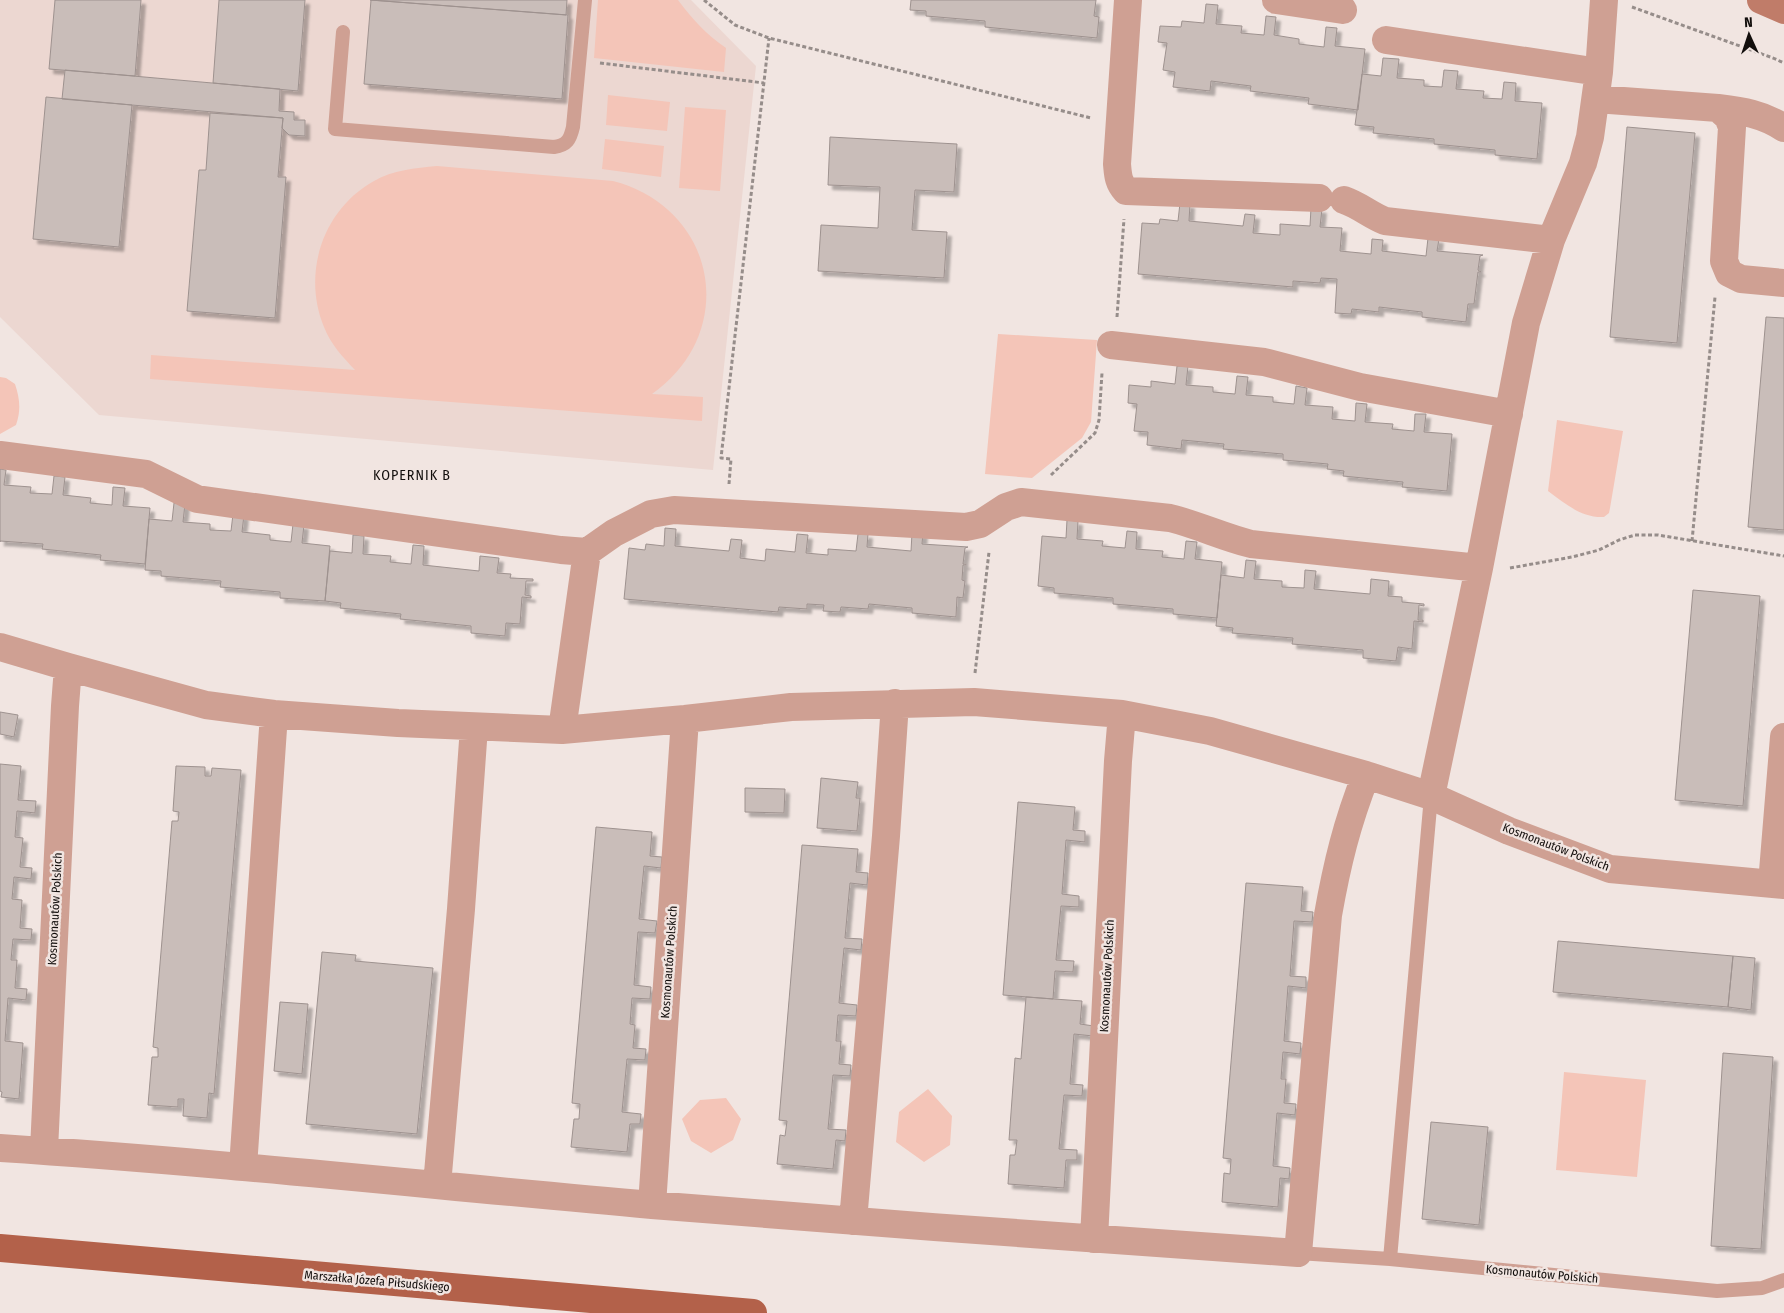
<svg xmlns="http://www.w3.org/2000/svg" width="1784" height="1313" font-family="'Fira Sans Condensed',sans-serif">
<defs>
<filter id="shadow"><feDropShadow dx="4.5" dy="4.5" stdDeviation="1" flood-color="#0004"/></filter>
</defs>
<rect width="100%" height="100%" fill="#f1e5e1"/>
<path fill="#ecd7d1" d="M0,0H691L756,66L713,470L99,415L0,317Z"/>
<path fill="#f4c5b8" d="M598,0H678C693,20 706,34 726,48L724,72L594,58Z
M608,95L670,102L667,131L606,125Z
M685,107L726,110L720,191L679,188Z
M605,139L664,146L661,177L602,169Z
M437,166L613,181C717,208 740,332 652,394L703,397L702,421L150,379L151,355L355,370C343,357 331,345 324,327C302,274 322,210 374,181C393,170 415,168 437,166Z
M998,334L1097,340L1091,422L1082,438L1032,478L985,474Z
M0,377L6,378L15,384C20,399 21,411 16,425L0,434Z
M1557,420L1623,431L1610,508L1609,513L1604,517C1581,518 1566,504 1548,491Z
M1564,1072L1646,1080L1637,1177L1556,1170Z
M928,1089L952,1116L950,1145L924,1162L896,1142L899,1112Z
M726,1098L741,1119L733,1140L711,1153L691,1141L682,1119L700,1100Z"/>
<path fill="#c9bdb9" stroke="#9e928f" filter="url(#shadow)" d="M55,0H141L135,76L49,69Z
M219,0H305L298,91L213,83Z
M370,0H567L566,15Z
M371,0L568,15L562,99L364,84Z
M911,0H1096L1094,16L1099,17L1097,38L985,27V21L926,16V11L910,10Z
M1206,4L1218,5L1216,24L1242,26L1241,33L1264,35L1266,16L1276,17L1274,35L1299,39V44L1324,47L1326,27L1337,28L1335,46L1365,49L1358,110L1308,104L1309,98L1250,91L1251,86L1211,81L1210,91L1173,87L1175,72L1163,70L1167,43L1158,42L1160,26L1181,27L1182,21L1204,23Z
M1383,58L1399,59L1397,78L1424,80V86L1442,87L1444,70L1458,71L1456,89L1484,91L1483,98L1502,99L1504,82L1516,83L1515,101L1542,103L1537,159L1495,155V150L1434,144V139L1373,133L1374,127L1355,125L1362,74L1381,76Z
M65,70L280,89L279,111L294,112V120H305V136L289,135L282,128L283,118L62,99Z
M46,97L132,105L119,247L33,239Z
M210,113L283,118L278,177H286L275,318L187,311L199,170H206Z
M1627,127L1695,133L1677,343L1610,337Z
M830,137L957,144L954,192L915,190L912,230L947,232L944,278L818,271L821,225L878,228L880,187L828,185Z
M1180,203L1190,204L1189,221L1243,226L1245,214L1255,215L1253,233L1280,235V224L1310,226L1311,208L1322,209L1320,227L1342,228L1340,251L1371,254L1372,239L1383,240L1382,251L1426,256L1428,238L1439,239L1437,251L1483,255L1480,256L1478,270L1481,272H1478L1474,304H1468L1466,322L1422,317V312L1379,307V312L1352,309L1351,314L1335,313L1337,279L1321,278L1320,283L1293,281V287L1138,274L1142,223L1159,224L1160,219L1178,221Z
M1766,317L1784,318V530L1748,527Z
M1177,366H1188L1186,385L1213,387V392L1235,394L1237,376L1248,377L1246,395L1273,397V402L1294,404L1296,386L1307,388L1305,405L1333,407L1332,419L1355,421L1356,403L1367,404L1365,422L1393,424L1392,429L1414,431L1415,414H1426L1424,432L1452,434L1447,491L1402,487L1403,482L1343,476L1344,471L1327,469L1328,464L1283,460V454L1223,449L1224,444L1182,440L1181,449L1147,445L1148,432L1134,431L1137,404L1128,403L1129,385L1151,387V381L1175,384Z
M0,469L6,470L4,485L31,487L30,493L52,494L54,476L65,477L63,495L91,498L90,503L112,505L113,487L125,488L123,506L150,508L145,564L100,560L101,555L42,549L43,544L0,541V542Z
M174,503L185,504L183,522L210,524V530L231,531L233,514L244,515L242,532L270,535V540L291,542L293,524L304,525L302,543L330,546L325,601L280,598V592L220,587L221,581L161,576V571L145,570L149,519L172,521Z
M1067,520L1078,521L1077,539L1103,541L1102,546L1125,548L1127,531L1137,532L1136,549L1163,551L1162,557L1184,559L1186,541L1197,542L1195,559L1222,562L1217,618L1173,614V609L1113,604V598L1054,593V588L1038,586L1042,536L1066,538Z
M665,528L676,529L675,546L729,551L731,539L742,540L740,558L765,561L766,549L795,552L797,534L808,535L806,553L828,555V549L856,551L858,534H868L867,547L911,551L912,533H923L922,544L968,547L965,548L963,564H966V565H963L962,580L965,581L963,598L957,597L956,617L912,613V608L869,604L868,609L841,607L840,612L823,611L824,605L807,604V609L779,607L778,612L624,599L629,548L645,550L646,544L664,546Z
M353,535L364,536L363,554L391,556L390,562L411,564L413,545L424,546L423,565L479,571L480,556L499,558L497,573L511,574L510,578L533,579V581H526L525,595L531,596V598L522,597L520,624L506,623L505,636L471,633V626L400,619L401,614L340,608L341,603L325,601L330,551L352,553Z
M1246,560L1256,561L1254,579L1282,581V587L1304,588L1305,570L1316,571L1314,589L1370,594L1371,579L1389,581L1388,596L1402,597V602L1424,604V606L1419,605L1418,620H1423V622L1414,621L1412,649L1398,647L1396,661L1363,658V650L1292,644L1293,638L1232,633L1233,628L1216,626L1221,575L1244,578Z
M1693,590L1760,596L1743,806L1675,800Z
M0,712L18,715L14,737L0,734Z
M0,764L21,766L18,800L36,801L35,813L17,811L15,837L23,838L20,867L32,868L31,879L14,877L12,899L22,900L20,928L32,929L31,940L13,939L11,960H17L15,988L27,989L26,1000L8,998L5,1041L23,1043L19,1099L1,1097L2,1092L0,1091Z
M176,766L205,767V776H211L212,768L241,770L214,1094L209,1093L207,1118L183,1116L184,1099H178V1107L148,1105L152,1057H158V1048L153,1047L172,821H178L179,812L173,811Z
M821,778L858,782L856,798H860L857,831L817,828Z
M745,788L785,789L784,813L745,812Z
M1018,802L1075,807L1073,830L1085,831V842L1066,840L1062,894L1079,896V907L1061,906L1056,960L1074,961L1073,972L1055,971L1053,999L1003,995Z
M596,827L652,832L650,856L662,857L661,868L644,866L639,919L657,921L655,933L638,932L634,985L651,987L650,999L632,998L630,1024L635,1025L633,1048L646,1049L645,1060L627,1059L622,1112L641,1114L640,1124H630L627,1152L571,1147L574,1119H579L580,1104L572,1103Z
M802,845L858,849L856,872L868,873L867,885L850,883L845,938L862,939L861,950L844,948L839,1003L857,1005L856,1016L838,1015L836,1041H841L839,1064L851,1065L850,1076L833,1075L828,1129L846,1130L845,1141L836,1140L833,1169L777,1164L780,1135L785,1136L787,1121L779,1120Z
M1246,883L1303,887L1301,911L1313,912L1312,922L1294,921L1290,976L1306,977V988L1288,986L1284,1041L1301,1043L1300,1054L1283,1052L1281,1079H1286L1284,1103L1296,1104L1295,1115L1277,1113L1273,1166L1290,1168L1289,1179L1280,1178L1278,1207L1222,1202L1224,1173L1230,1174L1231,1159L1223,1158Z
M1558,941L1733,956L1728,1007L1553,992Z
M322,952L356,955L355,961L433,968L417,1134L306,1124Z
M1733,956L1755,958L1751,1010L1728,1007Z
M1026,997L1082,1001L1080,1024L1094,1026L1093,1036L1074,1034L1070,1084L1083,1085L1082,1096L1064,1095L1059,1149L1077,1150V1160H1066L1064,1188L1008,1184L1010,1155H1015L1017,1140H1009L1015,1058L1021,1059Z
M280,1002L308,1004L302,1074L274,1071Z
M1723,1053L1773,1057L1761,1249L1711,1246Z
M1431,1122L1488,1127L1479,1225L1422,1219Z"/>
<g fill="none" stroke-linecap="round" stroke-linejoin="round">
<path stroke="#968d8a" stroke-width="3" stroke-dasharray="4 2.5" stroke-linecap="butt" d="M704,0L735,25L769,38L1091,118
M1632,7L1773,58L1784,63
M600,63L764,83
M1117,317L1124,219
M1051,475L1095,433L1099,420L1102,373
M729,484L731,459L721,458L769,38
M1692,541L1715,297
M1510,568L1572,557L1599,550L1619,540L1635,535H1658L1784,556
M975,673L989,552"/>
<path stroke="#cfa093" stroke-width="14" d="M343,32L335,129L554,147C567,145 570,140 573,127L585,0
M1298,1253L1390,1259L1717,1291L1762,1288L1784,1280
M1390,1259L1431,796"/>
<path stroke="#cfa093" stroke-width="28" d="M1128,0L1117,164C1118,175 1118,182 1126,191L1319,198
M1276,0L1343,10
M1386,40L1599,72
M1596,99L1718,108L1728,117L1732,127L1724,261L1729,273L1741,279L1784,283
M1718,108C1742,111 1763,114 1784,128
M1344,200C1359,205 1370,215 1385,221L1551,240
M1111,345L1264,362L1360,387L1509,414
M0,455L146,474L197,499L561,550L587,552L614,533L651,514L674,510L966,527L980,524L1006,507L1021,502L1170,518C1198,525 1223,537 1251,544L1479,568
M0,647L68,667L206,705L274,714L398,723L562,730L685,719L791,707L974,702L1122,714L1210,731L1366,775L1431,796L1509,831L1610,869L1784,885
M562,730L587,552
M1431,796L1479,568L1526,323L1551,240L1583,163L1590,137L1599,72L1604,0
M1772,884L1784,737
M0,1148C218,1162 435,1186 652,1205C867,1223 1083,1238 1298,1253L1328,915C1337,864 1347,823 1366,775
M44,1150L65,706L68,667
M243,1167L274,714
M437,1185L461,909L474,727
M652,1205L685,719
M853,1221L886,836L895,703
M1094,1239L1118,761L1122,714"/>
<path stroke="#c07c69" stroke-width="28" d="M1761,0L1784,10"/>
<path stroke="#b3614a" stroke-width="28" d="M0,1248L753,1313"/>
</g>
<g text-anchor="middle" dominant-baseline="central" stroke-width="5" stroke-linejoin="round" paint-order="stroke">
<g font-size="12" fill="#120e0c" stroke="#f1e5e1">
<text transform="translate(1556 847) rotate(21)">Kosmonautów Polskich</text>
<text transform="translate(55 909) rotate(-87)">Kosmonautów Polskich</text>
<text transform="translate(669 962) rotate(-86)">Kosmonautów Polskich</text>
<text transform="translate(1107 976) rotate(-87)">Kosmonautów Polskich</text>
<text transform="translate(1542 1274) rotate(5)">Kosmonautów Polskich</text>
<text transform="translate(377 1281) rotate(5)">Marszałka Józefa Piłsudskiego</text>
</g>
<g font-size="14" letter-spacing="1" fill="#120e0c" stroke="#f1e5e1">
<text x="412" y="475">KOPERNIK B</text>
</g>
</g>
<g transform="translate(1749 35) rotate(357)" stroke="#f1e5e1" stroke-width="4" paint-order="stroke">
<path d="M0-4L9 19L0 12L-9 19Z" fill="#120e0c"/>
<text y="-8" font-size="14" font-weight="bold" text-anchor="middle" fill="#120e0c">N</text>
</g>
</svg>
